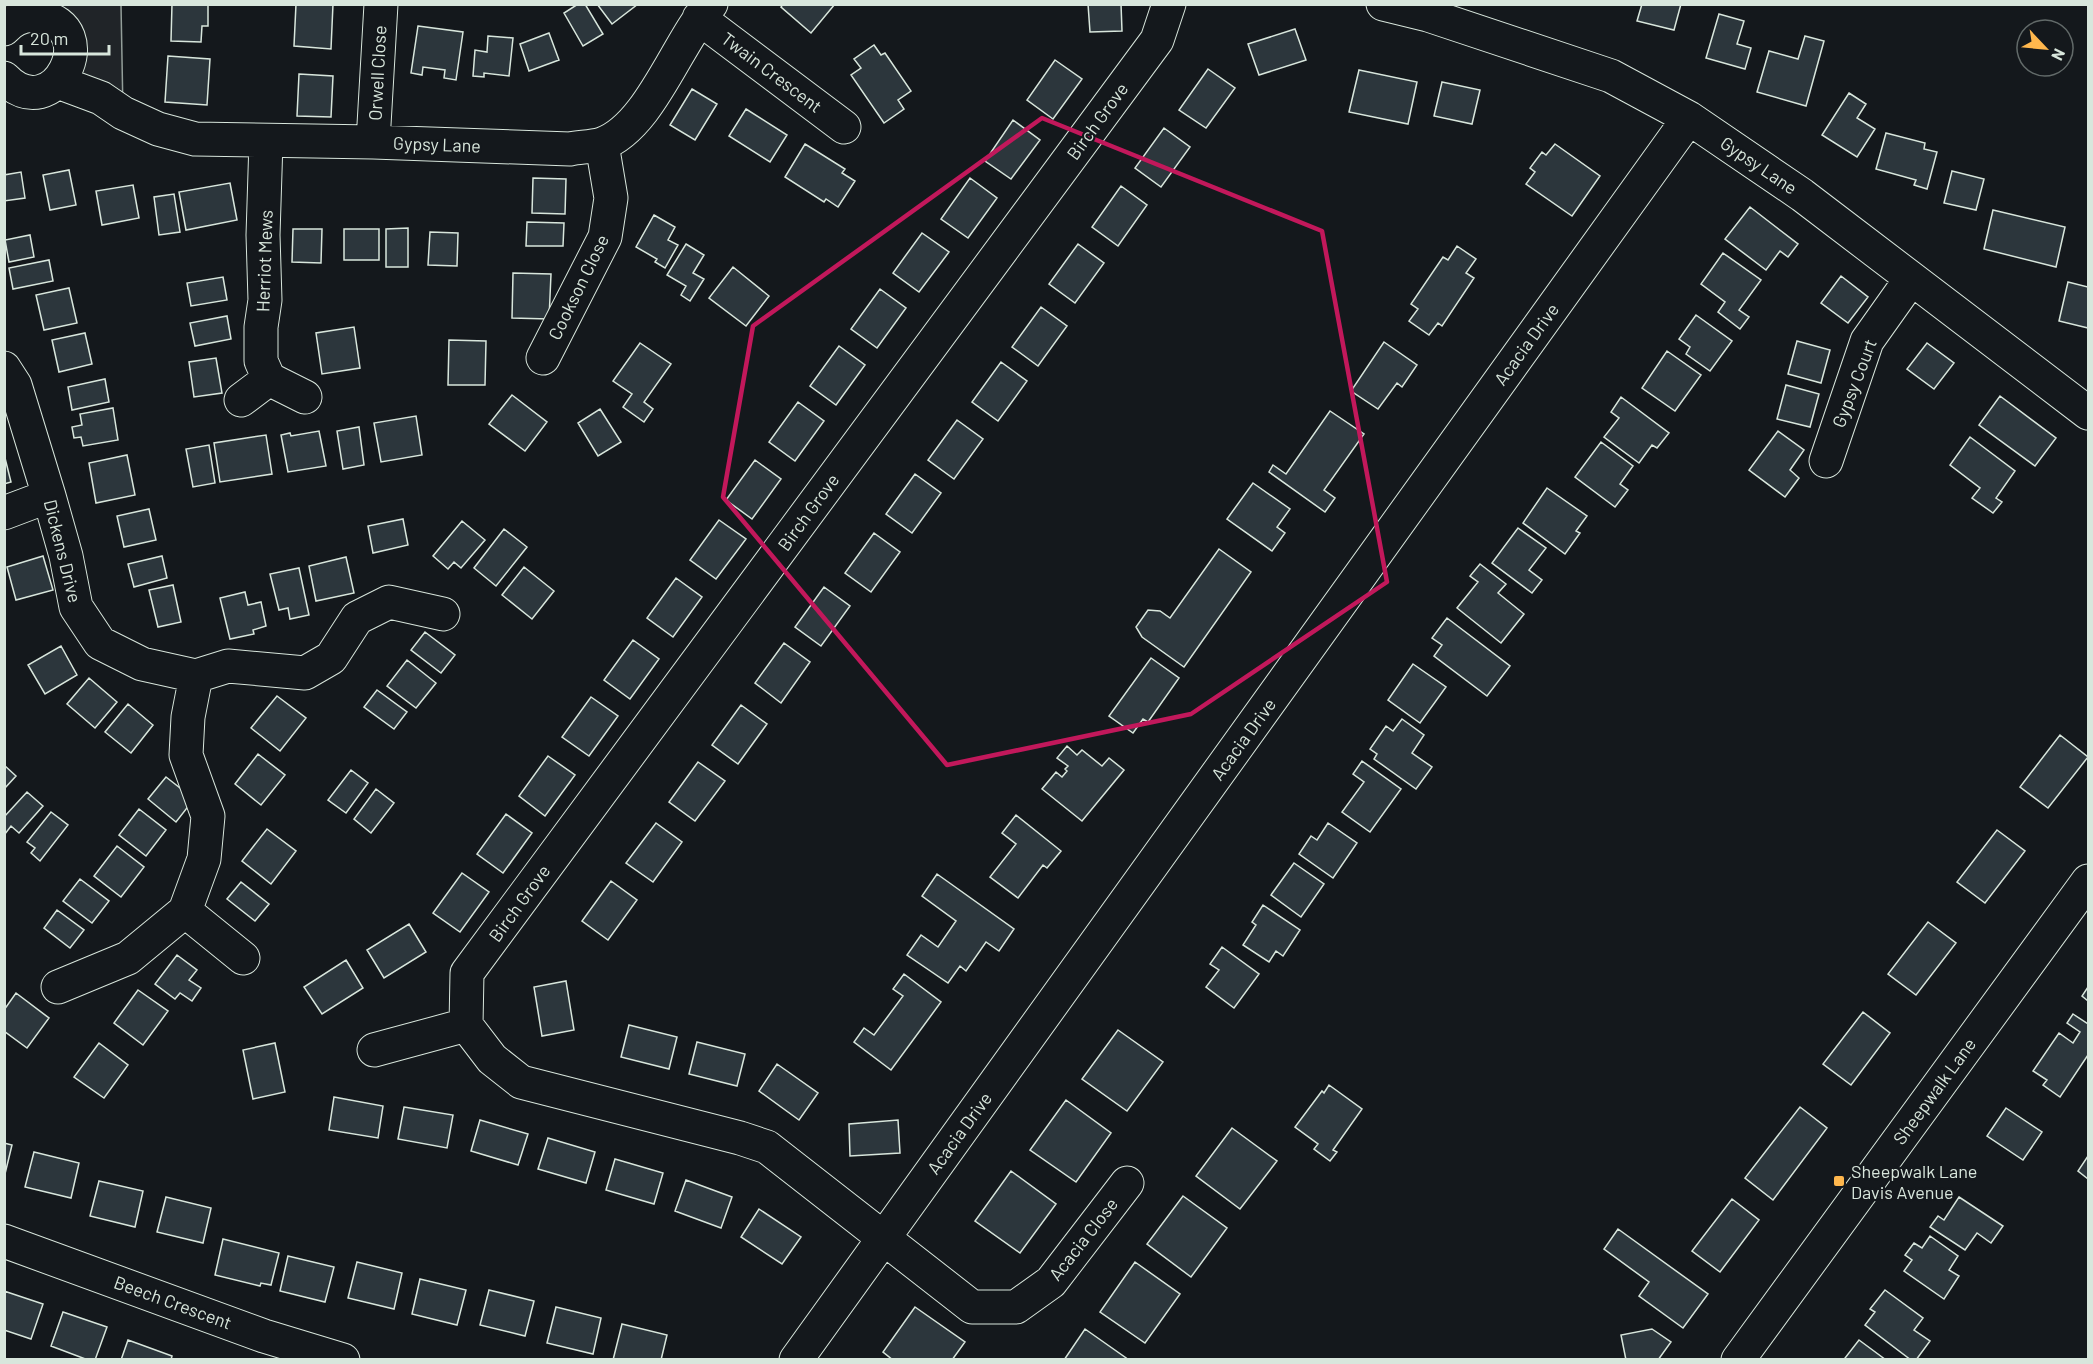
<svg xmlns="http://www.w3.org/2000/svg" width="2093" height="1364" font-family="Barlow,sans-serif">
<rect width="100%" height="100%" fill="#14181c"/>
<path fill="#202428" stroke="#939e99" stroke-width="1.5" d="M4,5H121L123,113L82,98L70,46L5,19Z"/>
<path fill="#2c363c" stroke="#d8e6dc" stroke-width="1.5" d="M172,4H208V26H202L201,42L171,41Z
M296,4H333L331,49L294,46Z
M578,4H585L603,34L583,46L564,13Z
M597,4H638L612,24Z
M783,4H835L811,33L781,7Z
M1088,4H1121L1122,31L1090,32Z
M1642,4H1681L1674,30L1637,21Z
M1719,14L1744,21L1737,44L1751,48L1745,69L1706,58Z
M418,26L463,32L456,80L444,78L445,70L423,67L422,75L411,73Z
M1295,29L1306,60L1259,75L1248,44Z
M549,33L559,60L529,71L520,44Z
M488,36L513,38L509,76L484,73V77L473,76L475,50L487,52Z
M1805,36L1824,41L1806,106L1757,92L1769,51L1798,59Z
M874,45L881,55L885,53L911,91L898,100L904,109L884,123L851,75L861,68L854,59Z
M168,56L210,59L207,105L165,102Z
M1055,60L1082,79L1053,119L1027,100Z
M1208,69L1235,88L1206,128L1179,110Z
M1359,70L1417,82L1408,124L1349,112Z
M299,74L333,76L331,117L297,116Z
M1442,82L1480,90L1472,124L1434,116Z
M692,89L717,104L695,140L670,125Z
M1849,93L1866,104L1857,118L1875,129L1857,157L1822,135Z
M746,109L787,135L770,162L729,136Z
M1013,120L1040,140L1011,179L985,161Z
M1164,128L1190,147L1161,187L1135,168Z
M1886,133L1925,143L1924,149L1937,152L1927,189L1914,185L1916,180L1876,169Z
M805,144L845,169L842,173L855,181L838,207L826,199L824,202L785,177Z
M1555,144L1600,176L1572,216L1526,184L1535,172L1530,168L1542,152L1546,155Z
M69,170L76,205L50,210L43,175Z
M1952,171L1984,179L1976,210L1944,203Z
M21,172L25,198L4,201V175Z
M533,178L566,179L565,214L532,213Z
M970,178L997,198L968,238L941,219Z
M230,183L237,220L186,230L179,192Z
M133,185L139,218L102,225L96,191Z
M1121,186L1147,205L1118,246L1092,227Z
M174,194L180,232L159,235L154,197Z
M1750,207L1798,244L1788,257L1780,251L1766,270L1725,239Z
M1993,210L2065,227L2056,267L1984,249Z
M654,215L675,227L668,240L678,245L665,268L655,262L657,259L636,247Z
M527,222L564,223L563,246H526Z
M408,228V267H386V229Z
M293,229H322L321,263L292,262Z
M344,229H379V260H344Z
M430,232L458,233L457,266L428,265Z
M922,233L949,252L919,292L893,273Z
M30,235L34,257L9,262L5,240Z
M686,244L704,255L693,273L704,279L690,301L681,295L686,286L667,275Z
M1078,244L1104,263L1075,303L1049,284Z
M1457,246L1476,259L1466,273L1474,278L1442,326L1438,323L1429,335L1409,321L1418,309L1411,304L1443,257L1448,260Z
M1723,253L1761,280L1739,310L1749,317L1740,329L1718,312L1725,302L1701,284Z
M49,260L53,281L13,289L9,268Z
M733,267L769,296L746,326L709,298Z
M513,273L551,274L549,319L512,318Z
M1841,276L1868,297L1848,323L1821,303Z
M223,277L227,300L191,306L187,283Z
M2068,282L2088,287V328L2059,321Z
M69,288L77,323L44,330L36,295Z
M880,289L906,308L877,348L851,329Z
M1041,307L1067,326L1038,366L1012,347Z
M1696,315L1732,341L1710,371L1686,354L1690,347L1679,339Z
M227,316L231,339L195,346L190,323Z
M354,327L360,368L322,374L316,333Z
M85,333L92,364L59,372L52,340Z
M449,340L486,341L485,385H448Z
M1797,341L1830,350L1821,383L1788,374Z
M1384,342L1417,365L1402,387L1397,383L1378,409L1351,391Z
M640,343L671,364L644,402L653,409L644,422L623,407L632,394L613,381Z
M1927,343L1954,363L1934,389L1907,369Z
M839,346L865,365L836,405L810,386Z
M1667,351L1701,375L1675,411L1642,388Z
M216,358L222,393L194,397L189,362Z
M1001,362L1027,381L998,421L972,402Z
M105,379L109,402L72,410L68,387Z
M1786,385L1819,394L1810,427L1777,419Z
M512,395L547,422L525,451L489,424Z
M2000,396L2056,438L2035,466L1979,425Z
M1621,397L1669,433L1657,448L1652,445L1639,463L1604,437L1619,418L1611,412Z
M798,402L824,421L795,461L769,442Z
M113,408L118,440L83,446L81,437L74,438L72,427L82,425L80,414Z
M600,409L621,442L598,456L578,423Z
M1330,411L1364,434L1324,490L1335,498L1325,512L1269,472L1273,465L1286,474Z
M416,416L422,455L381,462L374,423Z
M957,420L983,439L954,479L928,460Z
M359,427L364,465L343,469L337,431Z
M319,431L326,466L288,472L281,435L290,433L291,436Z
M1778,431L1804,450L1790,470L1799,478L1785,497L1749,470Z
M266,435L272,474L220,482L214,443Z
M1970,437L2015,471L1996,498L2002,502L1993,513L1972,498L1980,488L1950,465Z
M1601,442L1633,466L1620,484L1628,490L1615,507L1575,477Z
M209,445L215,483L193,487L186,449Z
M4,454L11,482L4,484Z
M127,455L135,495L96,503L89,463Z
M755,460L781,479L752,519L726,500Z
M915,474L941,493L912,533L886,514Z
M1253,483L1290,509L1277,527L1285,533L1272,551L1227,519Z
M1547,488L1587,516L1576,531L1580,533L1565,554L1523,523Z
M149,509L156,540L124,547L117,516Z
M403,519L408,545L373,553L368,526Z
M719,520L746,539L716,579L690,560Z
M462,521L485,540L461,568L454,562L448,569L433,556Z
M1518,528L1546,548L1529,570L1542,580L1532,593L1492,563Z
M504,529L527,547L496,586L474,568Z
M874,533L900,552L871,592L845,573Z
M1219,549L1251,572L1184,667L1142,637L1136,627L1148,610L1160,611L1170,618Z
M43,556L53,590L16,600L7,567Z
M162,556L167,578L134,587L128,564Z
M346,557L354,593L316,601L309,566Z
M1480,564L1506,584L1498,593L1524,614L1501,643L1457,608L1478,582L1470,576Z
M524,567L554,591L532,619L502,595Z
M299,568L309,615L290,619L288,608L279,610L270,574Z
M676,578L702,597L673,637L647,618Z
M173,585L181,622L158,627L149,590Z
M824,587L850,606L821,646L795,627Z
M245,592L248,605L261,602L266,626L253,630L254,634L230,639L220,598Z
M1447,618L1510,666L1487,696L1434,656L1442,645L1432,638Z
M425,632L455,655L441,673L411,650Z
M633,640L659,659L630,699L604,680Z
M784,643L810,662L781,703L755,683Z
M61,646L77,675L45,694L28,665Z
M1151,658L1179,678L1148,722L1143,719L1133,733L1109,716Z
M407,660L436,683L416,708L387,686Z
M1413,664L1446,687L1420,723L1388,700Z
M89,678L117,702L95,728L67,704Z
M377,690L407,712L394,729L364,707Z
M277,696L306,718L280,751L251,728Z
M591,697L618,716L589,756L562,737Z
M128,704L153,725L131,753L105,732Z
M741,705L767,724L738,764L712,745Z
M1402,719L1424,735L1412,753L1432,767L1416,789L1374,759L1377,754L1370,749L1386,726L1393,731Z
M2060,735L2088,757L2048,808L2020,787Z
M1067,746L1077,755L1082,750L1102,766L1109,758L1124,770L1082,821L1042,789L1056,772L1062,777L1067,771L1065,769L1068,766L1057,758Z
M258,754L285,775L261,805L235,784Z
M548,756L575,775L545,816L519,796Z
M1362,761L1401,789L1370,832L1342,812L1364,782L1353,774Z
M698,762L725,781L695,821L669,802Z
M4,765L16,776L4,789Z
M351,770L368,783L346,813L328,800Z
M166,777L194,799L176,822L148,799Z
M376,789L394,803L371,833L354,819Z
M27,792L43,806L19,833L11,826L5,834L4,817Z
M139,809L166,830L146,856L119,835Z
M51,812L68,825L40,861L31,853L35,848L27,842Z
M506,814L532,833L503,873L477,854Z
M1016,815L1061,851L1047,868L1043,865L1018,898L990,877L1016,844L1002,833Z
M656,823L682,842L653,882L626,863Z
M1328,823L1357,843L1333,878L1299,854L1311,836L1317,840Z
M267,829L296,851L271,884L242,861Z
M1997,830L2025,851L1985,903L1957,882Z
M117,846L144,867L121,897L94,876Z
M1294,863L1324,884L1301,917L1271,895Z
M462,873L489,892L460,932L433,913Z
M937,874L1014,929L999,951L986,942L966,971L960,966L948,983L907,955L921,935L938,947L956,921L922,896Z
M80,879L109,901L92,923L63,901Z
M611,881L637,900L608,940L582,921Z
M241,882L269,904L255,921L227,899Z
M1263,905L1300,930L1283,956L1276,951L1269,962L1243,945L1256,925L1252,922Z
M57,910L84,930L70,948L44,928Z
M1928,922L1956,943L1916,995L1888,974Z
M409,924L426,952L384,978L367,950Z
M1222,947L1259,974L1234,1008L1206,987L1219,970L1210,964Z
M177,955L197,970L189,980L201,988L192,1001L180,993L175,999L155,984Z
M346,960L363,988L322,1014L304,987Z
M904,974L941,1002L891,1070L854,1042L864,1028L874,1035L903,996L893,989Z
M566,981L574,1030L542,1036L534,987Z
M2088,987V1001L2082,996Z
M138,990L168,1011L143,1045L114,1023Z
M16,993L49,1018L27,1048L4,1031V1010Z
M1863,1012L1890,1033L1851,1085L1823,1064Z
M2073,1014L2088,1024V1055L2060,1097L2043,1085L2047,1080L2033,1071L2059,1033L2073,1043L2080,1032L2067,1023Z
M629,1025L677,1037L669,1069L621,1057Z
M1118,1030L1163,1062L1127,1111L1082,1079Z
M697,1042L745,1054L737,1086L689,1074Z
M99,1043L128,1065L104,1098L74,1077Z
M275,1043L285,1092L253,1099L243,1050Z
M777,1064L818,1093L799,1120L759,1091Z
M1329,1085L1362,1109L1333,1150L1337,1152L1330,1161L1314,1149L1318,1144L1295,1127L1322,1091L1324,1093Z
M334,1097L383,1106L378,1138L329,1130Z
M1066,1100L1111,1133L1076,1182L1030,1150Z
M404,1107L453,1115L447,1148L398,1139Z
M1800,1107L1827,1128L1773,1200L1745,1178Z
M2006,1108L2042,1132L2023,1160L1987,1136Z
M480,1120L528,1134L518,1165L471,1151Z
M898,1120L900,1153L850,1156L849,1124Z
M1232,1128L1277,1161L1240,1209L1196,1176Z
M548,1138L595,1152L586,1183L538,1169Z
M4,1143L12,1145L4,1178Z
M34,1152L79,1163L71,1198L25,1187Z
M2088,1156V1179L2078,1171Z
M615,1159L663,1173L654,1204L606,1190Z
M1011,1171L1056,1204L1020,1253L975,1221Z
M686,1180L732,1197L721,1228L675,1211Z
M99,1181L143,1191L135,1227L90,1216Z
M1183,1196L1227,1228L1191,1277L1147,1244Z
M166,1197L211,1208L203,1243L157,1232Z
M1959,1197L2003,1226L1991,1243L1977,1233L1965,1250L1930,1227L1938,1216L1944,1220Z
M1732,1199L1759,1220L1720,1272L1692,1251Z
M759,1209L801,1237L782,1264L741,1237Z
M1618,1229L1708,1294L1683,1328L1639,1296L1649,1282L1604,1249Z
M1930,1236L1958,1256L1949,1270L1959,1276L1944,1299L1904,1271L1912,1260L1905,1255L1914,1243L1922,1248Z
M223,1239L279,1253L271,1285L261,1283L260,1286L215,1275Z
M288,1256L334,1267L325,1302L280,1291Z
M357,1262L402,1273L394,1309L348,1298Z
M1135,1262L1180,1294L1145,1343L1100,1312Z
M420,1279L466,1290L457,1325L412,1314Z
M489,1290L534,1301L525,1336L480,1325Z
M1885,1290L1923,1318L1914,1330L1930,1341L1916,1360H1911L1865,1325L1875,1312L1870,1309Z
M4,1291L43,1304L31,1339L4,1330Z
M556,1307L601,1318L593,1354L547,1343Z
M915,1307L965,1342L952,1360H893L883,1352Z
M63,1312L107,1327L95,1360H88L51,1346Z
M622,1324L667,1335L661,1360H613Z
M1085,1329L1129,1360H1064Z
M1652,1329L1671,1342L1658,1360H1626L1621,1335Z
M128,1340L172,1356L171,1360H121Z
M1859,1340L1886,1360H1846L1845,1358Z"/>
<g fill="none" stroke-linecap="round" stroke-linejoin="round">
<defs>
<path id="minor" d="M1383,4L1428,15L1611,76L1689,118L1802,195L2088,413
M699,18L844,127
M4,29C13,19 25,14 38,16C106,26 54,130 4,78
M58,82L101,98L123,113L158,129L195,139L373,142L570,149C580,147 592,147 602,144C650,127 677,42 711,4
M266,141L263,235L265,300L261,327V361L269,379L305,397
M373,142L381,4
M543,358L605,237L611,198L602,144
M4,368L15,385L49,496L66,556L76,607L100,643L142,664L196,676L228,666L305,673L331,658L357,618L389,602L443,614
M241,400L269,379
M1826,461L1867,341L1911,279
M4,513L49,496
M185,911L243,958
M58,987L128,958L185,911L204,859L208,816L186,755L188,717L196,676
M374,1050L466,1025
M1127,1183L1051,1282L1016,1307H972L767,1147L740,1138L521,1082L492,1059L466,1025L467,973L1157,40L1169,4
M4,1241L264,1336L343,1360
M796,1360L1689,118"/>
<path id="major" d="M1738,1360L2088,881"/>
</defs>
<use href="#minor" stroke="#d8e6dc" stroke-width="35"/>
<use href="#major" stroke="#d8e6dc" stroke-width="35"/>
<use href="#minor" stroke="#14181c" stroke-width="33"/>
<use href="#major" stroke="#14181c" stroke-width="33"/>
</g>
<path fill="none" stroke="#c2185b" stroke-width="4.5" stroke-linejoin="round" d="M1042,118L1322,231L1387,582L1191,714L947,765L723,497L753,326Z"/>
<rect fill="#ffb74d" stroke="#14181c" stroke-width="2" x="1833" y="1175" width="12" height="12" rx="3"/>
<g text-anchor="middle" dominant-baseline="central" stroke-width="4.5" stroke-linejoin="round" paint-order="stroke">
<g font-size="18" fill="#d8e6dc" stroke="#14181c">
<text transform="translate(772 72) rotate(37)">Twain Crescent</text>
<text transform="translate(377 73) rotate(-87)">Orwell Close</text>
<text transform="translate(1097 121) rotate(-54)">Birch Grove</text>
<text transform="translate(437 144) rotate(2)">Gypsy Lane</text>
<text transform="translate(1759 165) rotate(34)">Gypsy Lane</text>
<text transform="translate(264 261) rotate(-88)">Herriot Mews</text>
<text transform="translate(578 287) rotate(-64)">Cookson Close</text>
<text transform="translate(1526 344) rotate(-54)">Acacia Drive</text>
<text transform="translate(1854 383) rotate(-69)">Gypsy Court</text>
<text transform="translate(808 512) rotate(-54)">Birch Grove</text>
<text transform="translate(63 551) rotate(76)">Dickens Drive</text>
<text transform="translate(1243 739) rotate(-54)">Acacia Drive</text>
<text transform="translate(519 903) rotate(-54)">Birch Grove</text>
<text transform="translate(1934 1091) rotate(-54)">Sheepwalk Lane</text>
<text transform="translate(959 1133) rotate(-54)">Acacia Drive</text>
<text transform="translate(1083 1239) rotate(-52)">Acacia Close</text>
<text transform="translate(173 1302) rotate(20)">Beech Crescent</text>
</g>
<g font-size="18" fill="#d8e6dc" stroke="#14181c" text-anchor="start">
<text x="1851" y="1171">Sheepwalk Lane<tspan x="1851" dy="21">Davis Avenue</tspan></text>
</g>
</g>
<rect width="2093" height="1364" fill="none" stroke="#d8e6dc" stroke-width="12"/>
<g transform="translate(2045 48) rotate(116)"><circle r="28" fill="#14181c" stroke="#626a69" stroke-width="1.5"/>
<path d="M0-4.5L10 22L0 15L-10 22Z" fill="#ffb74d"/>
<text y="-9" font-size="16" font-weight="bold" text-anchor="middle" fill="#d8e6dc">N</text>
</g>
<path d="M21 45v9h88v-9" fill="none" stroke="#d8e6dc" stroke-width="3"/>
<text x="30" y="45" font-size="18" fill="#d8e6dc" stroke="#14181c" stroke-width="4.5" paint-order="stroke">20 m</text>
</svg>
